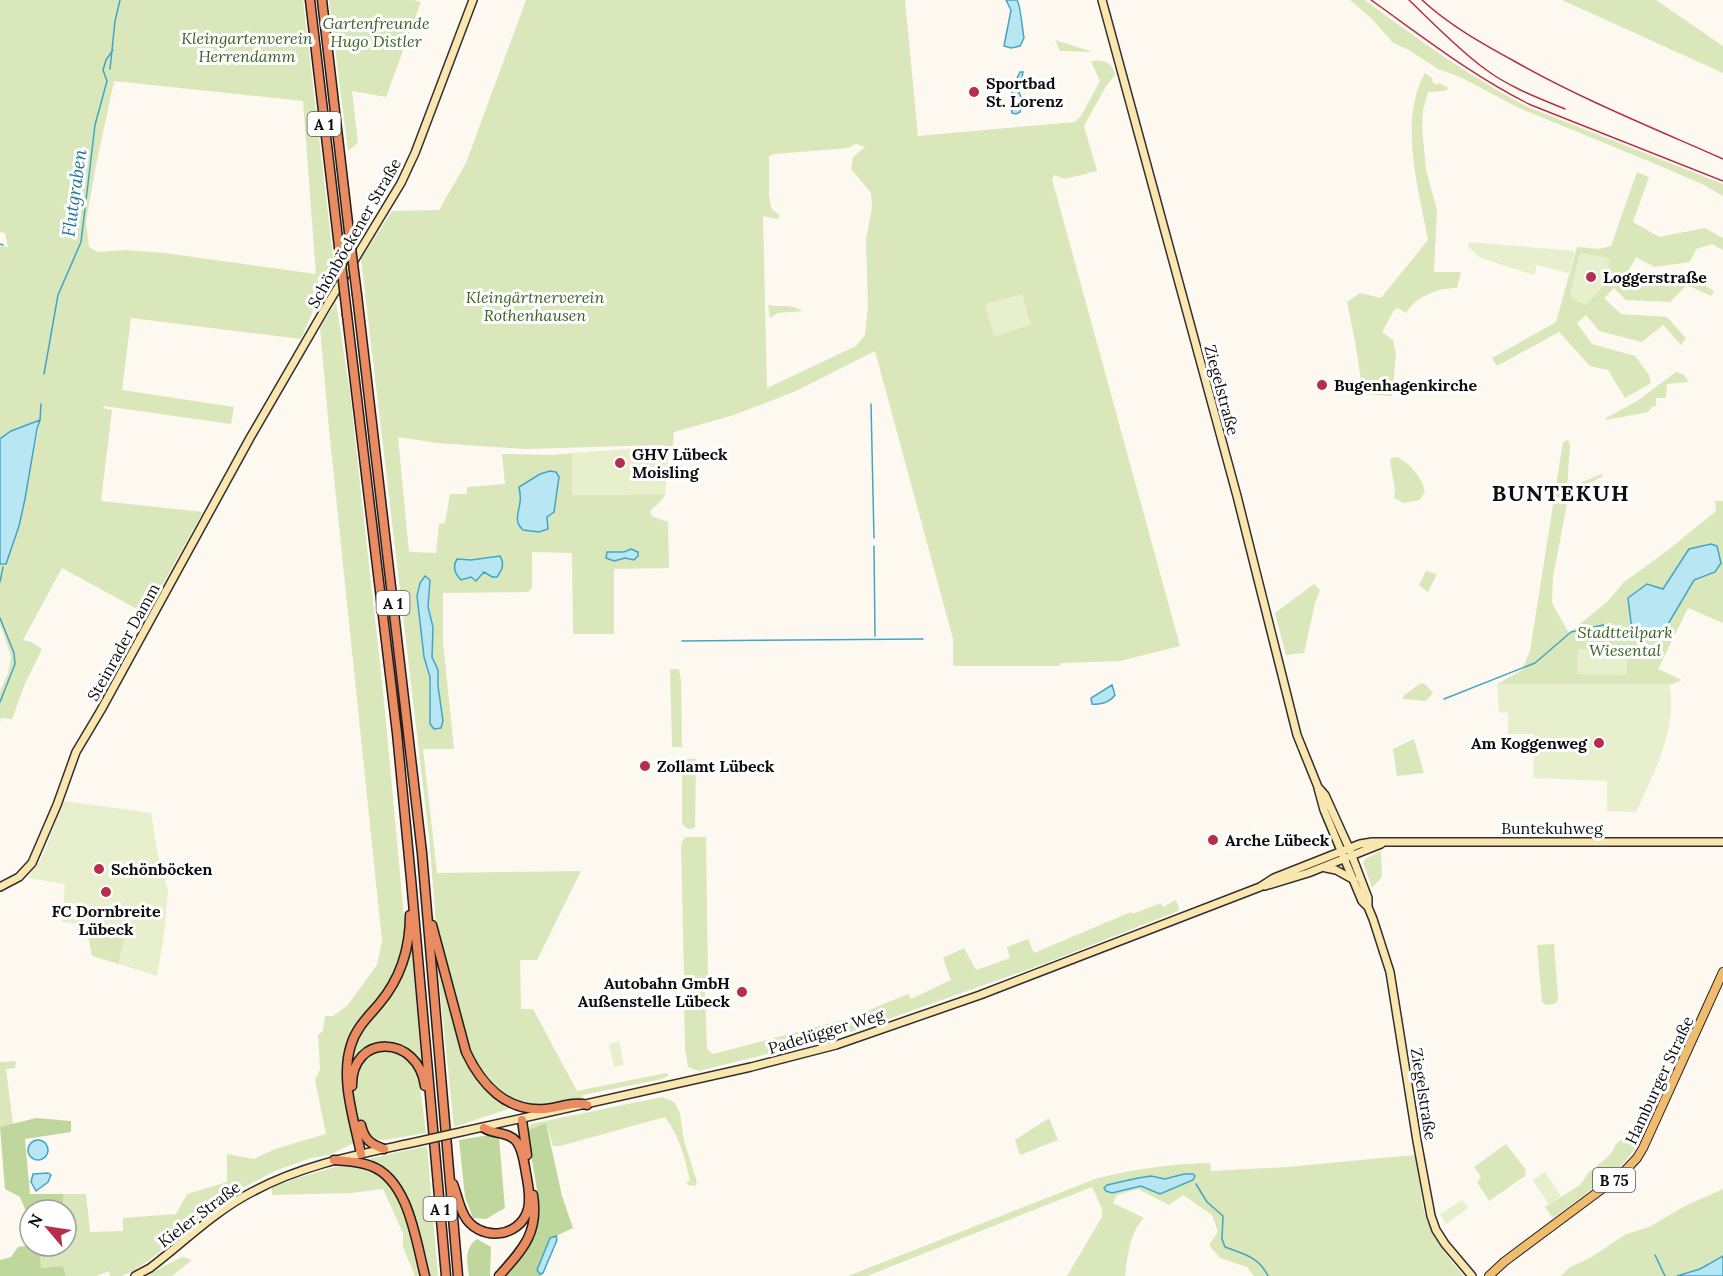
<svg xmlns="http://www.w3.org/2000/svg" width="1723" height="1276" font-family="Lora,serif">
<rect width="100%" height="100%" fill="#fef9f0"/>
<path fill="#d9e7bb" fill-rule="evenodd" d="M0,0H303L336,282L330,292L317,277C323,297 308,320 301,339L131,318L122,390L234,407L231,424L104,406L103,408L112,410L101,501L203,512L146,614L62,568L23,640L31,642L42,649L24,686L12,719L1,718L0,722V691L8,673L11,656L0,624V564L3,565L15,538L25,499L40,421L11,431L0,439V246L8,247L5,233L0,232ZM114,81L303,101L316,274L165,253L126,250L98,252L89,247L86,222L96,165Z
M329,0H413L421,2L386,97L352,91L358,143L348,151Z
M526,0H905L918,136L1075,122L1081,116L1100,81L1091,61C1105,60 1112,61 1115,75L1106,86L1084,126L1097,171L1065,179L1054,175L1052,179L1180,646L1120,661L1062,663L1059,666H953V639L875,351L796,391L734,415L674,432L673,447L660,445L525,449L437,443L398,437L409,552L436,553L439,524L445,523L450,494H467V487L505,484L502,454L554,455L572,453V495L665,494L662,500L650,511L652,516L668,522L669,568L614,569V634H573L572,553L532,552V588L528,592L443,593V642L454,749H423L437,873L581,871L537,960H520L521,1009H533L577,1091L666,1073L669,1075L662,1079L583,1095L582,1099L538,1106L527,1103L454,1127L436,951V923L429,836L361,259L392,211L439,210L466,163ZM856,144L865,147L853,157L851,169L871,193L872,207L866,240L868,305L865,335L856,346L767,388L763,216L777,219L780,216L771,208L769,195V156L775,154L848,148ZM559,477L556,502L547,517L549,525L538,532C503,526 522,518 521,495ZM493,558L492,577L484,572L476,580L471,577L461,559ZM430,580L428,607L433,627L431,645L432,657L438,670V686L440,696L429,712L430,677L424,657L417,596Z
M1350,0H1365C1417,39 1470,77 1528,107L1723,184V196L1704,185L1653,163L1517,107L1460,77L1438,69L1409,50L1393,43L1372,19Z
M1562,0H1656L1723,46V73Z
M1055,40L1093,52L1060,51Z
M1425,73L1433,79L1432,82L1437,85L1439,83L1449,88L1445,91L1428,92L1423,110L1422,128L1426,170L1437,210L1434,272H1461L1457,288C1438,288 1416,296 1406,313L1398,308L1394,310L1383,330V333L1393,340L1396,354L1392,396L1363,394L1355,341L1347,302L1360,293L1381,298L1428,240C1419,190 1398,120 1425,73Z
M1637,172L1649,177L1633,222L1659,237L1705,228L1723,238V250L1712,244L1696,249L1690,262L1654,267L1636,257L1629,270L1652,283L1692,278L1714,291L1711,296L1687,285L1670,302L1626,300L1614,288L1604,298L1621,314L1667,317L1686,338L1681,345L1663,325L1642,342L1599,331L1586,315L1577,323L1592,344L1635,356L1649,375L1651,383L1625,398L1608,370L1590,366L1559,332L1497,366L1492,358L1556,322L1577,247L1598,249L1611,246Z
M336,302L350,393L383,691L406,938L411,942L422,1067L419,1080L426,1133L384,1140L369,1139L352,1144L329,1155L311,1158L275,1171L225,1197L152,1258L133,1271L121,1276H110L109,1271L96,1276H66L63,1266L41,1268L40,1246H66V1210H63V1194H86L90,1232L123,1231V1218L176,1214L187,1194L227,1182V1154L254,1159L275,1149L326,1134L315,1080L320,1069L318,1035L323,1031L325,1016H333L347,1006L377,965L382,941L329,429L320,328Z
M768,305C785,308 786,303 803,311L778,313L770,318Z
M1676,372L1684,375L1689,382L1667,384L1666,398H1656V406L1652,407L1648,412L1606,420V418L1637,401Z
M1568,440L1570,445L1567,488L1602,474L1603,476L1569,493L1553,577L1552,603L1569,633L1608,601L1624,582L1663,554L1716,511L1715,501H1723V623L1688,608L1658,669L1682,680L1670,685L1669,684H1497L1522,670L1530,651L1563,442Z
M1398,457C1412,466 1420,475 1425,491L1420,500L1403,503L1394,498L1395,489L1390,461L1391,458Z
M1426,571L1437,574L1428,592L1419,585Z
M1314,584L1320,590L1315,603L1304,653L1286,655L1275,613Z
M670,669H679L681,681L682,747H672Z
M1421,683L1425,684L1433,693L1426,701L1403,699V696Z
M1414,739L1424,773L1397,776L1393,749Z
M687,759H696L695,828L688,829L682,824V762Z
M685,837H706L708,977L690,982L684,976L681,844Z
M1381,851L1382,877L1372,888L1363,862L1365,859Z
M1176,900L1179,908L1178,911L1038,966L846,1034L699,1071L688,1067L685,1048L684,997L686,993L705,990L707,1049L713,1054L847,1019L908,994L911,999L951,980L943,958L964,948L976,970L1010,958L1007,947L1028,939L1034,953L1131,912L1132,914L1161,903L1163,907Z
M86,926L126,931L119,964L92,956Z
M1554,944L1558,1000L1555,1004L1546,1005L1542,1002L1537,945Z
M16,1061L15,1068L6,1069L13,1125L0,1127V1062Z
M662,1097L674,1102L680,1113L684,1141L697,1182L695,1186L688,1185L686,1182L690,1181C685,1157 679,1136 665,1117L560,1146H553L546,1123L528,1130L531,1124Z
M1647,1117L1650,1120L1638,1145L1619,1169L1553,1218L1545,1207L1580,1185L1589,1172L1609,1156L1615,1147V1145Z
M1049,1118L1058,1140L1020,1155L1015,1140Z
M1506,1144L1526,1170L1525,1176L1489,1201L1477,1182L1481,1177L1474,1167Z
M427,1146L438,1276H415L403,1247V1233L383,1189L351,1193L272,1195V1187C323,1168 375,1157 427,1146Z
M1414,1155C1421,1168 1420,1187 1422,1202C1427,1231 1445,1254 1464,1276H1254L1247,1267L1220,1258L1209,1245L1218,1232L1212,1215L1183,1195L1169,1205L1138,1189L1117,1195L1113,1203L1144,1218C1129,1234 1128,1255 1125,1276H1067L1102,1217V1209L1092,1187L867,1276H848L1095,1179C1133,1169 1170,1164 1210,1163L1211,1171L1287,1167Z
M1723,1189V1256L1700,1269L1677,1276H1561L1570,1267L1590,1258L1626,1234L1649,1227L1685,1206Z
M182,1257L192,1260L172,1276H145Z"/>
<path fill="#bfd79c" d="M36,1118L71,1121V1132L25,1139L30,1194H63V1210H30V1221L20,1197L5,1189L0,1127Z
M546,1123L562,1196L573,1228L558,1235L542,1276H506C514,1267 523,1258 529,1247C549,1208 530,1170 528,1130Z
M496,1134L499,1138L505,1208L486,1219L473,1218L465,1197L459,1140Z
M477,1239L491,1247L490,1276H469C467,1262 464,1248 477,1239Z
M30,1242V1246H40L41,1268L63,1266L66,1276H0V1260L11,1257L18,1247L25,1246Z"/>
<path fill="#e8efcd" d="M1469,242L1575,251L1569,273L1537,265L1534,275L1481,258L1468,247Z
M1580,253L1609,258C1609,281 1602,289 1586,305L1574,300L1570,294Z
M1022,294L1031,325L994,336L985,304Z
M668,446V473L665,494L572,495V453Z
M1578,649L1627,650V675L1577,674Z
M1497,684H1669C1678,729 1654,772 1636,812L1607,811V781L1533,778L1534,734H1508V713L1499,712Z
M64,801L151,813L157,851L168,891L164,935L157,976L119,964L126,931L62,922L65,884L28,878L42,858Z
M619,1041L624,1065L614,1067L609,1044Z
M1545,1172L1561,1196L1549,1205L1533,1180Z
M1462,1200L1468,1208L1446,1224L1440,1214Z"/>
<path fill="#b8e6f3" stroke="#43a5c5" stroke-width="1.5" d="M1006,0H1017C1021,7 1022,28 1024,38L1020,46L1011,48L1004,46L1011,10Z
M1020,72H1023L1019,93L1023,100L1020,112L1016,114L1012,113C1009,97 1013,86 1020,72Z
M40,420L37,429L25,499L19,526L6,564H0V439L11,431Z
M550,471L556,472L559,477L554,512L547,517L548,529L539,532L523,530C513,521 519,513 520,502C521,497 520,492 519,487L540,474Z
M1711,544L1717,546L1721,563L1715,572L1694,580L1664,631L1638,637L1632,630L1628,598L1647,584L1663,589L1689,549Z
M631,549L638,552V556L634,560L625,558L614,561L606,558L607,552H624Z
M500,556C505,564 502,570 497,577H492L484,572L476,581L471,577L461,580C455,574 452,567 457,559L471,560Z
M425,576L430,580L428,607L433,627L432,657L438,670V686L443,721L441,728L434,729L430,724V677L424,657L417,596L420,583Z
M1112,685L1115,695C1110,702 1101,705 1092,704L1091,698Z
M28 1150a10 10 0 1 1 20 0a10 10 0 1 1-20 0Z
M48,1173L51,1175L48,1182L36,1191L31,1182L33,1174Z
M1184,1174H1193L1195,1176L1193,1180L1160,1194L1141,1186L1112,1193L1106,1191L1104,1188L1107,1185L1138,1178L1151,1176L1165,1179Z
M556,1236L557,1240L543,1273L540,1274L537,1270L550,1238Z
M1723,1256V1276H1677L1700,1269Z"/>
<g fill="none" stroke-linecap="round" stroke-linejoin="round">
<path stroke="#43a5c5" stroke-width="1.5" d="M110,69L115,21L120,0
M0,244L3,245
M44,374L58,295L81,242L95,125L107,81L103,70L106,60L113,50
M871,404L874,538
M40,420L41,404
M874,546L875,636
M0,582L3,567
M0,618L14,653L15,664L0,702
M682,641L923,639
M1444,699L1535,663L1571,632L1603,625L1627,639L1638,637
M1196,1184L1207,1202L1223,1216L1222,1239L1225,1247C1244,1254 1259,1257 1268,1276
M1655,1255L1665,1276"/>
<defs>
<path id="secondary" d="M1102,0L1237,496L1297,735L1318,787L1325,795L1349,848L1368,898V907
M1318,788L1324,810L1362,901L1368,907L1373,919L1390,972L1417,1141L1431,1216L1436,1230L1445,1244L1472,1276
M1326,868L1336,870L1354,880
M1265,886L1308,873L1381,844
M0,887L19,877L32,863L57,805L76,752L101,710L250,438L326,307L401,183L415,153L473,0
M465,1131L751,1067L836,1045L980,995L1260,887L1274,878L1360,844L1372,842H1723
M135,1276L150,1268C184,1242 216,1210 254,1191C304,1164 361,1154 416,1142"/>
<path id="primary" d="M1489,1276L1504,1262L1622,1174L1637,1158L1643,1148L1723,972"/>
<path id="highway" d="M310,0L339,247
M322,0L349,232
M357,295L422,853L458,1276
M347,315L397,733L411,879L446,1276
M432,925L466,1052C481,1084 506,1112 545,1109C559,1108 573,1101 587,1105
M352,1086C351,1033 418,1034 425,1086
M522,1120L527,1155
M361,1125C364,1139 370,1144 384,1149
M361,1154C354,1119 340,1079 351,1045C356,1028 368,1017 379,1004C401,978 410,948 410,915
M334,1160C346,1161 359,1161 371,1166C409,1180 416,1242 425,1276
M453,1184C457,1194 459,1206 464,1215C478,1242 520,1239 528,1209C531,1197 528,1185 526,1173C524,1162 523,1151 517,1142C508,1131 495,1135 484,1128
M499,1276C523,1249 539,1233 533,1195"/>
</defs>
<use href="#secondary" stroke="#303030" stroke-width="10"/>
<use href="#primary" stroke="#1f1f1f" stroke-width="10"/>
<use href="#highway" stroke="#1f1f1f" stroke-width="11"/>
<use href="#secondary" stroke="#fae6af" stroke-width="7"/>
<use href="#primary" stroke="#f0bc6e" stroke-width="8"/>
<use href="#highway" stroke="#eb8b61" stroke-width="8"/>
<path stroke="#b62e4a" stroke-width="1.5" d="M1371,0C1423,37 1474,77 1531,105L1723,181
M1409,0C1434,24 1458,49 1485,69C1509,87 1538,98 1565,109
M1422,0C1449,25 1481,43 1514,61C1581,99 1653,128 1723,159"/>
<defs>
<path id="secondary-bridge" d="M416,1142L465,1131"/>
<path id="highway-bridge" d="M349,232L357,295
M339,247L347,315"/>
</defs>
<use href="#secondary-bridge" stroke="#303030" stroke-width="10" stroke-linecap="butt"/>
<use href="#highway-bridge" stroke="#1f1f1f" stroke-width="11" stroke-linecap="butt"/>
<use href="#secondary-bridge" stroke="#fae6af" stroke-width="7"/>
<use href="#highway-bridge" stroke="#eb8b61" stroke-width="8"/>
</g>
<g fill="#b62e4a" stroke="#fff" stroke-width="2">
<circle cx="974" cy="92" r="6"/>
<circle cx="1591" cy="277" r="6"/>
<circle cx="1322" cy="385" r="6"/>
<circle cx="620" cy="463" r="6"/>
<circle cx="1599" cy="743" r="6"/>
<circle cx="645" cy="766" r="6"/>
<circle cx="1213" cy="840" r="6"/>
<circle cx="99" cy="869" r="6"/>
<circle cx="106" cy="892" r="6"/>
<circle cx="742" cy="992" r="6"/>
</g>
<g text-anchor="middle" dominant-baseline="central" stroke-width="6" stroke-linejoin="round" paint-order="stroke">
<g fill="#fff" stroke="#565656" stroke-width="1.5">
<rect x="307.5" y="112" width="33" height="24" rx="4.5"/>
<rect x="376.5" y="591" width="33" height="24" rx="4.5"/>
<rect x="1593" y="1168" width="42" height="24" rx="4.5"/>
<rect x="423.5" y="1197" width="33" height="24" rx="4.5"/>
</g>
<g font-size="15" font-weight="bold" fill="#0e0e0e">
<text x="324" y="124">A 1</text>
<text x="393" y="603">A 1</text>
<text x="1614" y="1180">B 75</text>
<text x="440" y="1209">A 1</text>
</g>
<g font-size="16" font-style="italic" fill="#396222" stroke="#fff">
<text x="376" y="23">Gartenfreunde<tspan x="376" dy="18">Hugo Distler</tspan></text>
<text x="247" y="38">Kleingartenverein<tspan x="247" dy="18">Herrendamm</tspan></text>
<text x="535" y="297">Kleingärtnerverein<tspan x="535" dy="18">Rothenhausen</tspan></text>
<text x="1625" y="632">Stadtteilpark<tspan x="1625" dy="18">Wiesental</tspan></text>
</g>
<g font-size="16" font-weight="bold" fill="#0e0e0e" stroke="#fff" text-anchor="start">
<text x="986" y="83">Sportbad<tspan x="986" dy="18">St. Lorenz</tspan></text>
<text x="1603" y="277">Loggerstraße</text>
<text x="1334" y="385">Bugenhagenkirche</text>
<text x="632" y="454">GHV Lübeck<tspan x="632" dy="18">Moisling</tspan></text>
<text x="1587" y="743" text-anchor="end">Am Koggenweg</text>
<text x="657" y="766">Zollamt Lübeck</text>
<text x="1225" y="840">Arche Lübeck</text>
<text x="111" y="869">Schönböcken</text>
<text x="106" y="911" text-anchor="middle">FC Dornbreite<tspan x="106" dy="18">Lübeck</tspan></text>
<text x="730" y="983" text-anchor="end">Autobahn GmbH<tspan x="730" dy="18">Außenstelle Lübeck</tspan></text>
</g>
<g font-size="16" fill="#0e0e0e" stroke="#fff">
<text transform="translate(354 233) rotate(-60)">Schönböckener Straße</text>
<text transform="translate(1222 390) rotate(75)">Ziegelstraße</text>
<text transform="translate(123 642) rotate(-61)">Steinrader Damm</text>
<text x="1552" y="828">Buntekuhweg</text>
<text transform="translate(826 1031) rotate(-17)">Padelügger Weg</text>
<text transform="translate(1659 1080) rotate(-65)">Hamburger Straße</text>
<text transform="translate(1424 1094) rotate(81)">Ziegelstraße</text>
<text transform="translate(199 1214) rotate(-37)">Kieler Straße</text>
</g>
<g font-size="18" font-style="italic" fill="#1e7699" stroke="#fff">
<text transform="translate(74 193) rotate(-82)">Flutgraben</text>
</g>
<g font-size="22" font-weight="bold" letter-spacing="1.5" fill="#0e0e0e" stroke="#fff">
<text x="1561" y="493">BUNTEKUH</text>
</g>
</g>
<g transform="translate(48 1228) rotate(299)"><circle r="28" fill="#ffffff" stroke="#9f9f9f" stroke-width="1.5"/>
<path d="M0-4.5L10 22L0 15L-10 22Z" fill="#b62e4a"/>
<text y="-9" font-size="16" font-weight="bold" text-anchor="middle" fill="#0e0e0e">N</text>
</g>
</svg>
